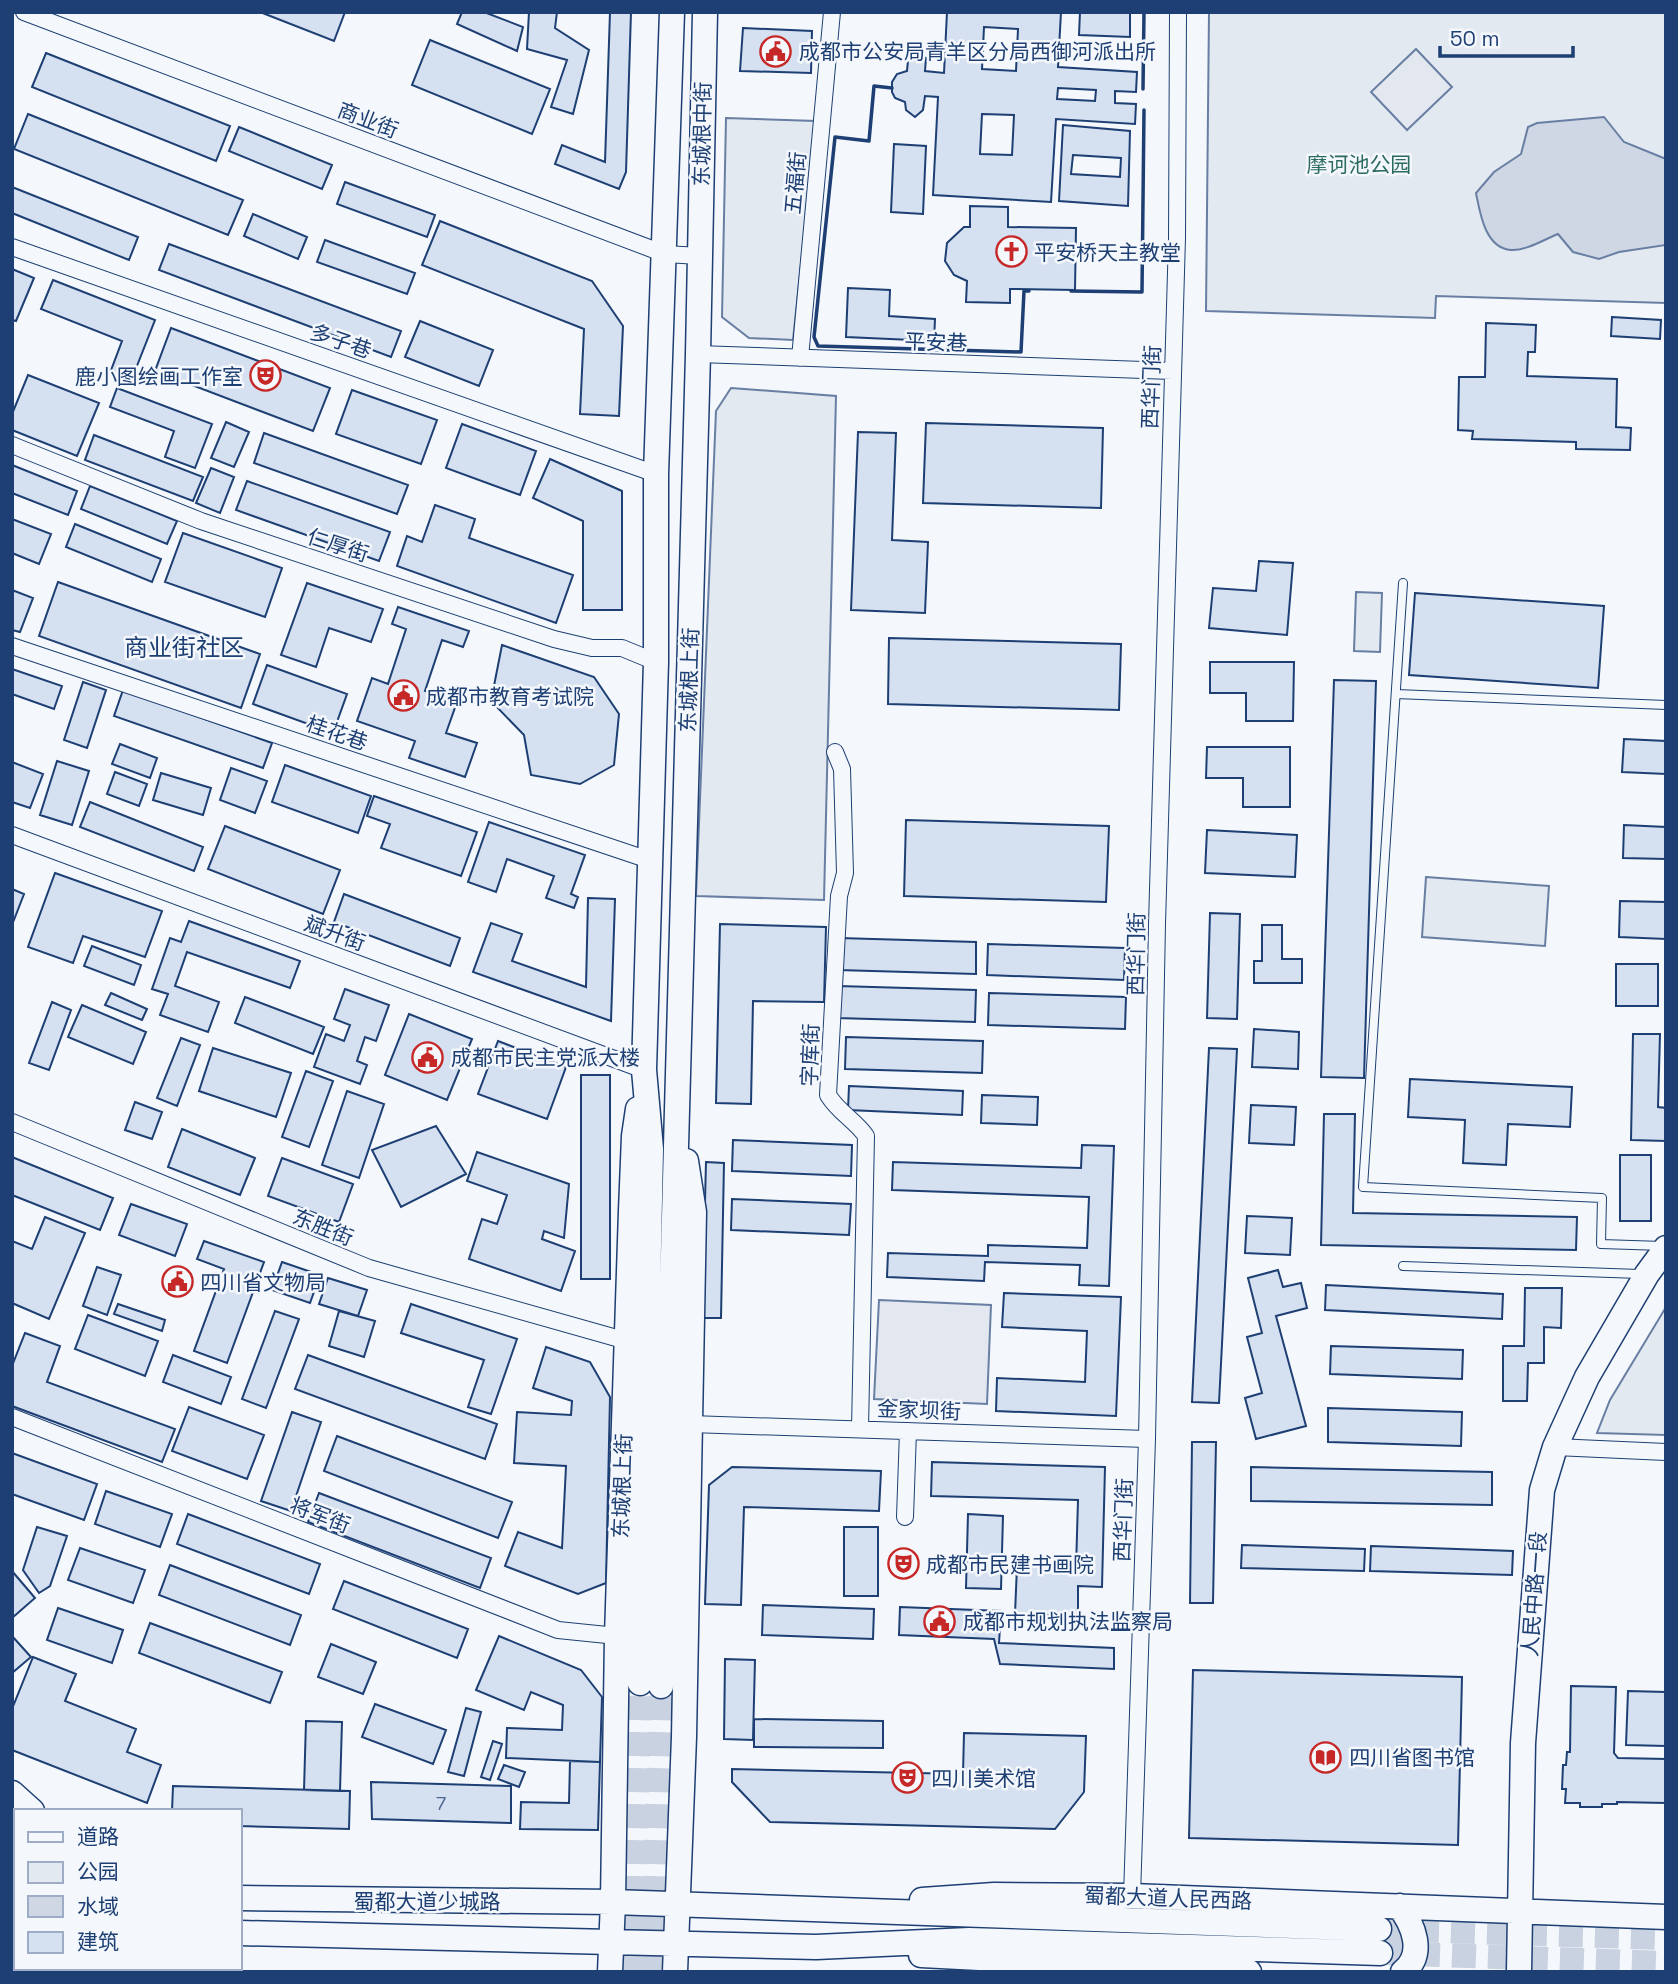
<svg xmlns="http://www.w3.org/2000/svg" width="1678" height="1984" font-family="'Space Grotesk','Noto Sans SC',sans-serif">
<rect width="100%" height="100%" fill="#f4f7fb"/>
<path fill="#e3e9f0" stroke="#687fa3" stroke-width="2" d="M1209,12H1666V303L1436,296L1435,318L1206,311Z
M726,118L816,121L793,340L749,338L722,317Z
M731,388L836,396L824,900L696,896L716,411Z
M1356,592L1382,593L1380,652L1354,651Z
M1426,877L1549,886L1545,946L1422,937Z
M1666,1307V1435L1597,1433L1610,1400Z"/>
<path fill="#e3e8f0" stroke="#687fa3" stroke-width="2" d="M1416,49L1452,87L1407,130L1371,92Z
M879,1300L991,1305L987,1404L874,1399Z"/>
<path fill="#cfd7e4" stroke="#687fa3" stroke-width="2" d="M1604,117L1624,142L1666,159V245L1619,252L1599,259L1573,252L1558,234C1545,239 1526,251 1511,250C1485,248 1480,213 1476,193L1494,172L1521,154L1528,127L1537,123Z"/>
<path fill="#d5e0f0" stroke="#1d3f73" stroke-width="2" fill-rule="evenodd" d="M260,12H345L334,41Z
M462,12H484L523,27L517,51L457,24Z
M529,12H557L555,28L589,50L573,114L551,107L567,60L527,49Z
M610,12H631L626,172L619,189L555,164L562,145L605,162Z
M947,12H1061L1058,67L1137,72L1136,92L1115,91V103L1136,104L1135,124L1056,119L1051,202L933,195L938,97L925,96L923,110L915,117L906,110L905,102L895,98L892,92V82L897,74L907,71L908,60L916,53L926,58L925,71L944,73ZM984,27L1018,29L1016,71L982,69ZM1058,88L1096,90L1095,101L1057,99ZM982,114L1014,115L1012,155L980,154Z
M1080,12H1130V37L1079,35Z
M743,28L812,31L811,73L740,71Z
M430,40L550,89L532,134L412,85Z
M46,53L230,126L216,161L32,87Z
M28,114L243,200L228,235L14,149Z
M1063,125L1130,131L1128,206L1059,201ZM1073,155L1121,158L1120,177L1071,174Z
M239,127L332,165L322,189L229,151Z
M894,144L926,146L923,214L891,212Z
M345,182L435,215L427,237L337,204Z
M12,187L138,237L129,260L12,213Z
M970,206L1008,207V227L1076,228L1075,290L1010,289V303L966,302L967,281L954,275L945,261L947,243L964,227H970Z
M253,214L307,237L298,259L244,236Z
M440,221L592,281L623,326L619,416L580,414L584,329L422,265Z
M325,240L415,273L407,294L317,262Z
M169,244L401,331L391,357L159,270Z
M12,269L34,278L16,321L12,320Z
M53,280L155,320L131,381L110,373L122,341L41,309Z
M848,288L890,290L889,316L935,319L934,341L846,337Z
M1612,317L1661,320L1660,339L1611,336Z
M420,321L493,350L479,386L405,357Z
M1486,323L1536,325L1535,352H1528L1527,376L1617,379L1616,427L1631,428L1630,450L1576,449V442L1472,439L1473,431L1458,430L1459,377H1485Z
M171,328L330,388L313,431L155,371Z
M28,375L99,403L77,456L12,430V414Z
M117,388L212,424L195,468L165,457L174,431L110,407Z
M352,390L437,420L421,464L336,434Z
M226,422L249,432L234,467L211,458Z
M926,423L1103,428L1101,508L923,503Z
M462,424L536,451L520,495L446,468Z
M858,432L896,433L892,540L928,542L925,613L851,610Z
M264,433L408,485L397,514L254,463Z
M94,435L203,477L193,501L85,460Z
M550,459L622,491V610H583V521L533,498Z
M12,465L77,491L68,515L12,493Z
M211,468L234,477L220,513L196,503Z
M247,481L390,532L379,561L236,510Z
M90,486L177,521L167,544L81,509Z
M435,505L475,519L469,538L573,575L556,623L397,566L407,536L422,542Z
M12,519L51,534L39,564L12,553Z
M75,524L161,559L152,582L66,547Z
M183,533L282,568L265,617L165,582Z
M1259,561L1293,563L1287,635L1209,628L1213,588L1256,591Z
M58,582L260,654L241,708L39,636Z
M307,583L383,609L371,642L329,628L316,667L281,655Z
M12,590L33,598L20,632L12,630Z
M1415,593L1604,606L1598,688L1409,675Z
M398,607L469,631L463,647L442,640L425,691L457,702L446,733L477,743L465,777L409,758L415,741L357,721L372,678L388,684L406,629L392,624Z
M889,638L1121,644L1119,710L888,704Z
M502,645L594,677L619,714L614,765L580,784L531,775L524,735L491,701Z
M1210,662H1294L1293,721H1246V693H1210Z
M267,665L347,694L333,733L253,704Z
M12,669L62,686L54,709L12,694Z
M1334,680L1376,681L1364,1078L1321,1077Z
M83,682L106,690L87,748L64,740Z
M123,690L272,743L263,768L114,716Z
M1624,739L1666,741V774L1622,772Z
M120,744L157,758L150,778L112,764Z
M1207,747H1290V807H1243V778H1206Z
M57,761L89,771L72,825L40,815Z
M12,762L43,774L30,808L12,802Z
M285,765L371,796L358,833L272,802Z
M231,768L267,781L255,813L220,800Z
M115,772L147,784L139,806L107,794Z
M161,773L211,788L203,815L153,800Z
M374,796L477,832L461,876L381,848L390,824L367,816Z
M90,802L203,847L194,871L80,827Z
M906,820L1109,826L1106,902L904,896Z
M489,822L585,855L571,894L578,897L574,908L546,898L554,876L507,859L496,892L468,882Z
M1624,825L1666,827V859L1623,858Z
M225,826L340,870L323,914L208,869Z
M1207,830L1297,835L1295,877L1205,873Z
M55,873L162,911L145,957L83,936L73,963L28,947Z
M12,889L24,894L12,925Z
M344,894L460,938L450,966L334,922Z
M588,898L615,899L611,1021L473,972L491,923L522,934L512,961L586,987Z
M1620,901L1666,902V939L1619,937Z
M1210,913L1240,914L1237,1019L1207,1018Z
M189,921L300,961L290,988L187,952L175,986L219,1002L208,1032L160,1015L168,994L152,989L170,938L181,942Z
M720,924L826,927L824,1002L753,1001L751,1104L716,1103Z
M1262,925H1282V959H1302V983H1254V961H1262Z
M839,938L976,942V974L838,970Z
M988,944L1125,948L1124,980L987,975Z
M92,946L141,965L134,985L84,966Z
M1616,964H1658V1006H1616Z
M838,986L976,990L975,1022L837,1018Z
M345,989L389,1005L376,1041L365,1037L357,1061L367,1065L360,1084L314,1067L326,1034L344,1041L350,1025L334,1019Z
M111,993L147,1009L142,1020L105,1005Z
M989,993L1126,997L1125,1029L988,1025Z
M245,997L324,1027L313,1054L235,1023Z
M52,1002L71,1010L49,1070L29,1063Z
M82,1005L146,1032L133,1064L68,1037Z
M409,1014L472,1039L447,1100L385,1075Z
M1254,1029L1299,1032L1298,1069L1252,1067Z
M1633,1034H1660L1658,1107L1666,1108V1141L1631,1140Z
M846,1037L983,1041L982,1073L845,1069Z
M181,1038L200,1045L177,1106L157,1098Z
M498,1041L566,1067L547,1119L478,1094Z
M213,1048L291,1073L276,1117L199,1091Z
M1209,1048L1237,1049L1219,1403L1192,1402Z
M306,1071L333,1081L309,1147L282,1137Z
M581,1075H610V1279H581Z
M1410,1079L1572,1087L1570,1127L1508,1124L1506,1165L1463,1163L1465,1120L1408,1117Z
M849,1086L963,1091L962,1115L848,1110Z
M347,1091L384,1104L359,1178L322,1165Z
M982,1095L1038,1097L1037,1125L981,1123Z
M135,1102L162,1112L152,1139L125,1130Z
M1251,1105L1296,1107L1294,1145L1249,1143Z
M1324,1114H1355L1353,1213L1577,1217L1576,1250L1321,1245Z
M436,1126L466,1174L401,1207L372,1150Z
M182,1129L255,1158L240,1195L168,1167Z
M733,1140L852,1145L851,1176L732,1171Z
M1082,1145L1114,1146L1109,1286L1079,1285L1080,1265L985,1262L984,1281L887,1277L888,1253L988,1256V1245L1087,1248L1089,1197L892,1190L893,1162L1081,1168Z
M477,1152L569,1184L564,1238L544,1231L542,1239L575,1251L561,1291L469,1259L482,1219L497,1224L507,1195L467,1181Z
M1620,1155H1651V1221H1620Z
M12,1157L113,1198L100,1230L12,1195Z
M282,1158L353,1184L339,1222L268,1196Z
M706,1162L724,1163L721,1318H702Z
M732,1199L851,1204L849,1235L731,1230Z
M131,1204L187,1224L175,1256L119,1235Z
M1247,1216L1292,1218L1290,1255L1245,1253Z
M45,1217L85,1233L49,1319L12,1303V1241L32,1249Z
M204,1241L264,1262L227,1363L194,1351L224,1269L197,1259Z
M282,1262L320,1275L310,1303L272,1290Z
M97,1267L121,1275L107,1315L83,1306Z
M1278,1270L1283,1287L1301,1283L1307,1308L1276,1316L1306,1426L1256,1439L1245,1398L1262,1393L1247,1337L1262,1333L1248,1278Z
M328,1278L367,1290L358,1316L319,1304Z
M1326,1285L1503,1294L1502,1319L1325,1310Z
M1525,1288H1562L1561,1328L1544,1327V1363H1528L1527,1401H1503V1346H1524Z
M1004,1293L1121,1297L1116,1416L996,1411L997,1378L1085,1382L1087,1331L1002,1327Z
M118,1304L165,1320L162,1331L114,1314Z
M411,1304L517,1339L491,1414L468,1407L484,1360L401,1333Z
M275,1311L299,1319L266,1408L242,1399Z
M339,1311L375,1321L364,1357L329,1346Z
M88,1315L158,1341L145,1376L75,1349Z
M25,1333L60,1346L47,1382L175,1429L162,1462L12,1406V1366Z
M1331,1346L1463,1350L1462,1379L1330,1374Z
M546,1347L590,1362L610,1397L606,1583L578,1594L505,1566L518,1532L562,1548L566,1466L514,1463L517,1412L571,1415L572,1401L533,1388Z
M173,1355L231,1377L221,1404L163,1382Z
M308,1355L497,1424L485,1459L295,1389Z
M189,1407L264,1435L247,1479L172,1451Z
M1328,1408L1462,1412L1461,1446L1328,1442Z
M292,1412L321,1422L291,1511L261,1501Z
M337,1436L512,1502L498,1538L324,1471Z
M1192,1442H1216L1213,1603H1190Z
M12,1453L97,1484L84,1520L12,1494Z
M932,1462L1105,1467L1102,1587L1078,1586V1616L1015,1614L1017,1566L1076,1568L1078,1500L931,1496Z
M732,1467L881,1471L879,1511L744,1507L741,1605L705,1604L709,1485Z
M1251,1467L1492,1472V1505L1251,1501Z
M106,1491L172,1514L160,1547L95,1524Z
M319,1493L491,1558L480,1588L308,1522Z
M188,1514L320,1564L309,1594L177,1544Z
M968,1514L1003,1516L1001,1589L966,1588Z
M37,1527L67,1536L50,1586L39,1593L23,1570Z
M844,1527H878V1596H844Z
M1242,1545L1365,1549L1364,1571L1241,1568Z
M1371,1546L1513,1551L1512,1575L1370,1571Z
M80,1548L145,1570L133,1603L68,1580Z
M170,1565L301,1615L290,1645L159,1595Z
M12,1571L35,1598L12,1618Z
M344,1581L468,1629L457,1658L333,1609Z
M763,1605L874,1609L873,1639L762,1635Z
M900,1607L1001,1611L999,1643L1114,1648V1669L1000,1664L994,1639L899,1635Z
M58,1608L123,1630L112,1663L47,1640Z
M150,1623L282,1672L270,1703L139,1653Z
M12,1636L31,1657L12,1673Z
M499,1636L581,1670L602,1697L600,1762L506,1758L507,1728L562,1730L563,1705L531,1692L524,1710L476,1690Z
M331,1644L376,1662L363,1694L318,1677Z
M33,1657L76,1674L65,1701L136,1729L127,1752L161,1765L147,1803L12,1750V1709Z
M725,1659L755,1660L753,1740L724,1739Z
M1193,1670L1462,1677L1458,1845L1189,1838Z
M1571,1686L1616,1687L1614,1753L1618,1758L1666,1759V1803L1617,1802V1804H1602V1807H1580V1803H1565L1566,1789H1562L1563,1765H1566L1567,1752H1570Z
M1628,1691L1666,1692V1746L1626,1745Z
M375,1704L446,1730L433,1764L362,1737Z
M466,1708L481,1712L464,1776L448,1772Z
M754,1719L883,1721V1748L754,1747Z
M306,1721L342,1722L340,1791L304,1790Z
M964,1733L1086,1736L1084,1792L1055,1829L770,1822L732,1782V1769L963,1774Z
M493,1741L502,1744L490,1780L481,1777Z
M570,1761L600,1762L598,1830L520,1829L521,1802L569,1803Z
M504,1765L525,1772L519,1787L498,1779Z
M371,1782L511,1786V1823L372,1819Z
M173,1786L350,1791L349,1829L240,1826V1811H172Z"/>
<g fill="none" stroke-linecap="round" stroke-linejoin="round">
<path stroke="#c9d2e0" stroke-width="24" stroke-dasharray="24 12" stroke-linecap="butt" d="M1379,1929L1666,1938
M1380,1953L1666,1963
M632,1972L640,1683
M652,1972L661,1686"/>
<defs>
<path id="lane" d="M1403,583L1363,1187L1602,1198L1601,1244L1663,1246
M1396,694L1666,705
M1403,1266L1640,1274"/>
<path id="street" d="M24,12L665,254L700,256
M12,247L656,474
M698,354L1172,371
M800,358L832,12
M12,445L201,521L554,639L592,648H622L656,662
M12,646L649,860
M835,752L842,769L845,873L839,896L828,1095C839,1113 855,1120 866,1136L860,1429
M12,835L644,1070
M12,1122L369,1268L627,1341
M12,1417L558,1630L617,1636
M690,1424L1147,1439
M1555,1447L1666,1452
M905,1517L908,1431
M1132,1896L1147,1439L1157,924L1177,238L1178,12"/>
<path id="secondary" d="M114,1968L116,1972"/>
<path id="primary" d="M640,1683L651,1149L644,1070L656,662V474L672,12
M661,1686L698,354L705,12
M12,1793L32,1811
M12,1841L16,1845
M240,1898L613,1902L1379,1929
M922,1900L994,1895L1132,1896L1666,1917
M1399,1906C1413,1924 1426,1954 1403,1972
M240,1933L816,1947L969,1940L1380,1953
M921,1955L1249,1972
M610,1972L613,1902L617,1636L631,1211L634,1136L638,1109
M675,1972L684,1737L694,1212L686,1161
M1519,1972L1523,1743L1542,1490L1555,1447L1587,1377L1647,1274L1666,1248"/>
</defs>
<use href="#lane" stroke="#1d3f73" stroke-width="10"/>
<use href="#street" stroke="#1d3f73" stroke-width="18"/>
<use href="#secondary" stroke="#1d3f73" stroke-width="25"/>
<use href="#primary" stroke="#1d3f73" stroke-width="27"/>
<use href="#lane" stroke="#f4f7fb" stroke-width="8"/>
<use href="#street" stroke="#f4f7fb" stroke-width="16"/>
<use href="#secondary" stroke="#f4f7fb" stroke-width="23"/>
<use href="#primary" stroke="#f4f7fb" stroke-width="24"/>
<path stroke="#1d3f73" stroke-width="3.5" d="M892,88L874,86L869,141L835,137L814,337L818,346L1021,352L1024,291H1029
M1143,89L1144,12
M1071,291L1142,292L1144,110"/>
</g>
<defs>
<symbol id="civic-ring" viewBox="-11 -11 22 22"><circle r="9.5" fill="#f4f7fb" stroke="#c62828" stroke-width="1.5"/><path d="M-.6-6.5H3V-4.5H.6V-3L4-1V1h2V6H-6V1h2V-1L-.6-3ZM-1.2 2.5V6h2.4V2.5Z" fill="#c62828"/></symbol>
<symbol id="church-ring" viewBox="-11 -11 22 22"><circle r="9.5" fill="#f4f7fb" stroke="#c62828" stroke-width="1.5"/><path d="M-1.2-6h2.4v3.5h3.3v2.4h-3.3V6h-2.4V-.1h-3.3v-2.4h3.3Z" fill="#c62828"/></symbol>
<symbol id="theatre-ring" viewBox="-11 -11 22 22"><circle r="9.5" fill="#f4f7fb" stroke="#c62828" stroke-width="1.5"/><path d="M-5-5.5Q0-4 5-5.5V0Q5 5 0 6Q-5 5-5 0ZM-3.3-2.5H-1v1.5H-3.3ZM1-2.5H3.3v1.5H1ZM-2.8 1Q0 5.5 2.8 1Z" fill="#c62828"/></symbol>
<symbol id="library-ring" viewBox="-11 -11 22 22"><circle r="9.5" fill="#f4f7fb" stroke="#c62828" stroke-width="1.5"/><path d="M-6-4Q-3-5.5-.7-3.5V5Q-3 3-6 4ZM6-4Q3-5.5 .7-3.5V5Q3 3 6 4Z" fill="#c62828"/></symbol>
</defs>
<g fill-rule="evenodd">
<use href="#civic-ring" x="758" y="34" width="35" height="35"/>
<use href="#church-ring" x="994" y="234" width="35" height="35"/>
<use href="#theatre-ring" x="248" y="358" width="35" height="35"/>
<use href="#civic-ring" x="386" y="678" width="35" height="35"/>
<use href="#civic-ring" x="410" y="1040" width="35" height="35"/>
<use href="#civic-ring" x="160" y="1264" width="35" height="35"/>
<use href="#theatre-ring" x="886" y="1546" width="35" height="35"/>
<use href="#civic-ring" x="922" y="1604" width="35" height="35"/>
<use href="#library-ring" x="1308" y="1740" width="35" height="35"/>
<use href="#theatre-ring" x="890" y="1760" width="35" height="35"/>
</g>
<g text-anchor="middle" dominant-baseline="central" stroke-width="5" stroke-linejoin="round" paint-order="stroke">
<g font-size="18" fill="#4b6792">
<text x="441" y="1803">7</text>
</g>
<g font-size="21" fill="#1d3f73" stroke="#f4f7fb" text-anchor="start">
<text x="799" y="51">成都市公安局青羊区分局西御河派出所</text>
<text x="1034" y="252">平安桥天主教堂</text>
<text x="243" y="376" text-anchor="end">鹿小图绘画工作室</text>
<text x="426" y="696">成都市教育考试院</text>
<text x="451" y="1057">成都市民主党派大楼</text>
<text x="200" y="1282">四川省文物局</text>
<text x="926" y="1564">成都市民建书画院</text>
<text x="963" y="1621">成都市规划执法监察局</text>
<text x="1349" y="1757">四川省图书馆</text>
<text x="931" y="1778">四川美术馆</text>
</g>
<g font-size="21" fill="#1d3f73" stroke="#f4f7fb">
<text transform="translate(368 120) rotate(21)">商业街</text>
<text transform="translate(702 134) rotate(-89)">东城根中街</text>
<text transform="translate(795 183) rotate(-85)">五福街</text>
<text transform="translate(341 341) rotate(19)">多子巷</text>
<text transform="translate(936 342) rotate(2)">平安巷</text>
<text transform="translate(1151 387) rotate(-88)">西华门街</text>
<text transform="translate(338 545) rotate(18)">仁厚街</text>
<text transform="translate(689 680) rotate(-88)">东城根上街</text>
<text transform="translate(337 733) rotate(19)">桂花巷</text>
<text transform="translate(335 933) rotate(20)">斌升街</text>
<text transform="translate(1136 954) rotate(-89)">西华门街</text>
<text transform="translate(810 1055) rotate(-88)">字库街</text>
<text transform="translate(323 1227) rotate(22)">东胜街</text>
<text transform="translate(919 1410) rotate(2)">金家坝街</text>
<text transform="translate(622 1486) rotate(-88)">东城根上街</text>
<text transform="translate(320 1515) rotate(21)">将军街</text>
<text transform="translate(1123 1520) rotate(-88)">西华门街</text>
<text transform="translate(1534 1594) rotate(-86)">人民中路一段</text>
<text transform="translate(1168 1898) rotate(2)">蜀都大道人民西路</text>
<text x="427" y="1901">蜀都大道少城路</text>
</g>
<g font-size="21" fill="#2c6c60" stroke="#f4f7fb">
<text x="1359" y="164">摩诃池公园</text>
</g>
<g font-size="24" fill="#1d3f73" stroke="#f4f7fb">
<text x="184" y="647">商业街社区</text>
</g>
</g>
<rect width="1678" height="1984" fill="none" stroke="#1d3f73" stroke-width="28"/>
<rect x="14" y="1809" width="228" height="161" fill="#f4f7fb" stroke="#9eadc5" stroke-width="2"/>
<rect x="28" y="1832" width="35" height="10" fill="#f4f7fb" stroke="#9eadc5" stroke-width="2"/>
<text x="77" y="1844" font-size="21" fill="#1d3f73">道路</text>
<rect x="28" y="1862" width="35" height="21" fill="#e3e9f0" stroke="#9eadc5" stroke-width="2"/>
<text x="77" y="1879" font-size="21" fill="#1d3f73">公园</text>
<rect x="28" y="1896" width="35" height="21" fill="#cfd7e4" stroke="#9eadc5" stroke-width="2"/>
<text x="77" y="1914" font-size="21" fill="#1d3f73">水域</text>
<rect x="28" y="1932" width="35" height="21" fill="#d5e0f0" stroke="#9eadc5" stroke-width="2"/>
<text x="77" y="1949" font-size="21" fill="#1d3f73">建筑</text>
<path d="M1440 46v10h133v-10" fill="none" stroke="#1d3f73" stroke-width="3.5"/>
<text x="1450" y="46" font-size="21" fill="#1d3f73" stroke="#f4f7fb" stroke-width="5" paint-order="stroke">50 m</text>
</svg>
